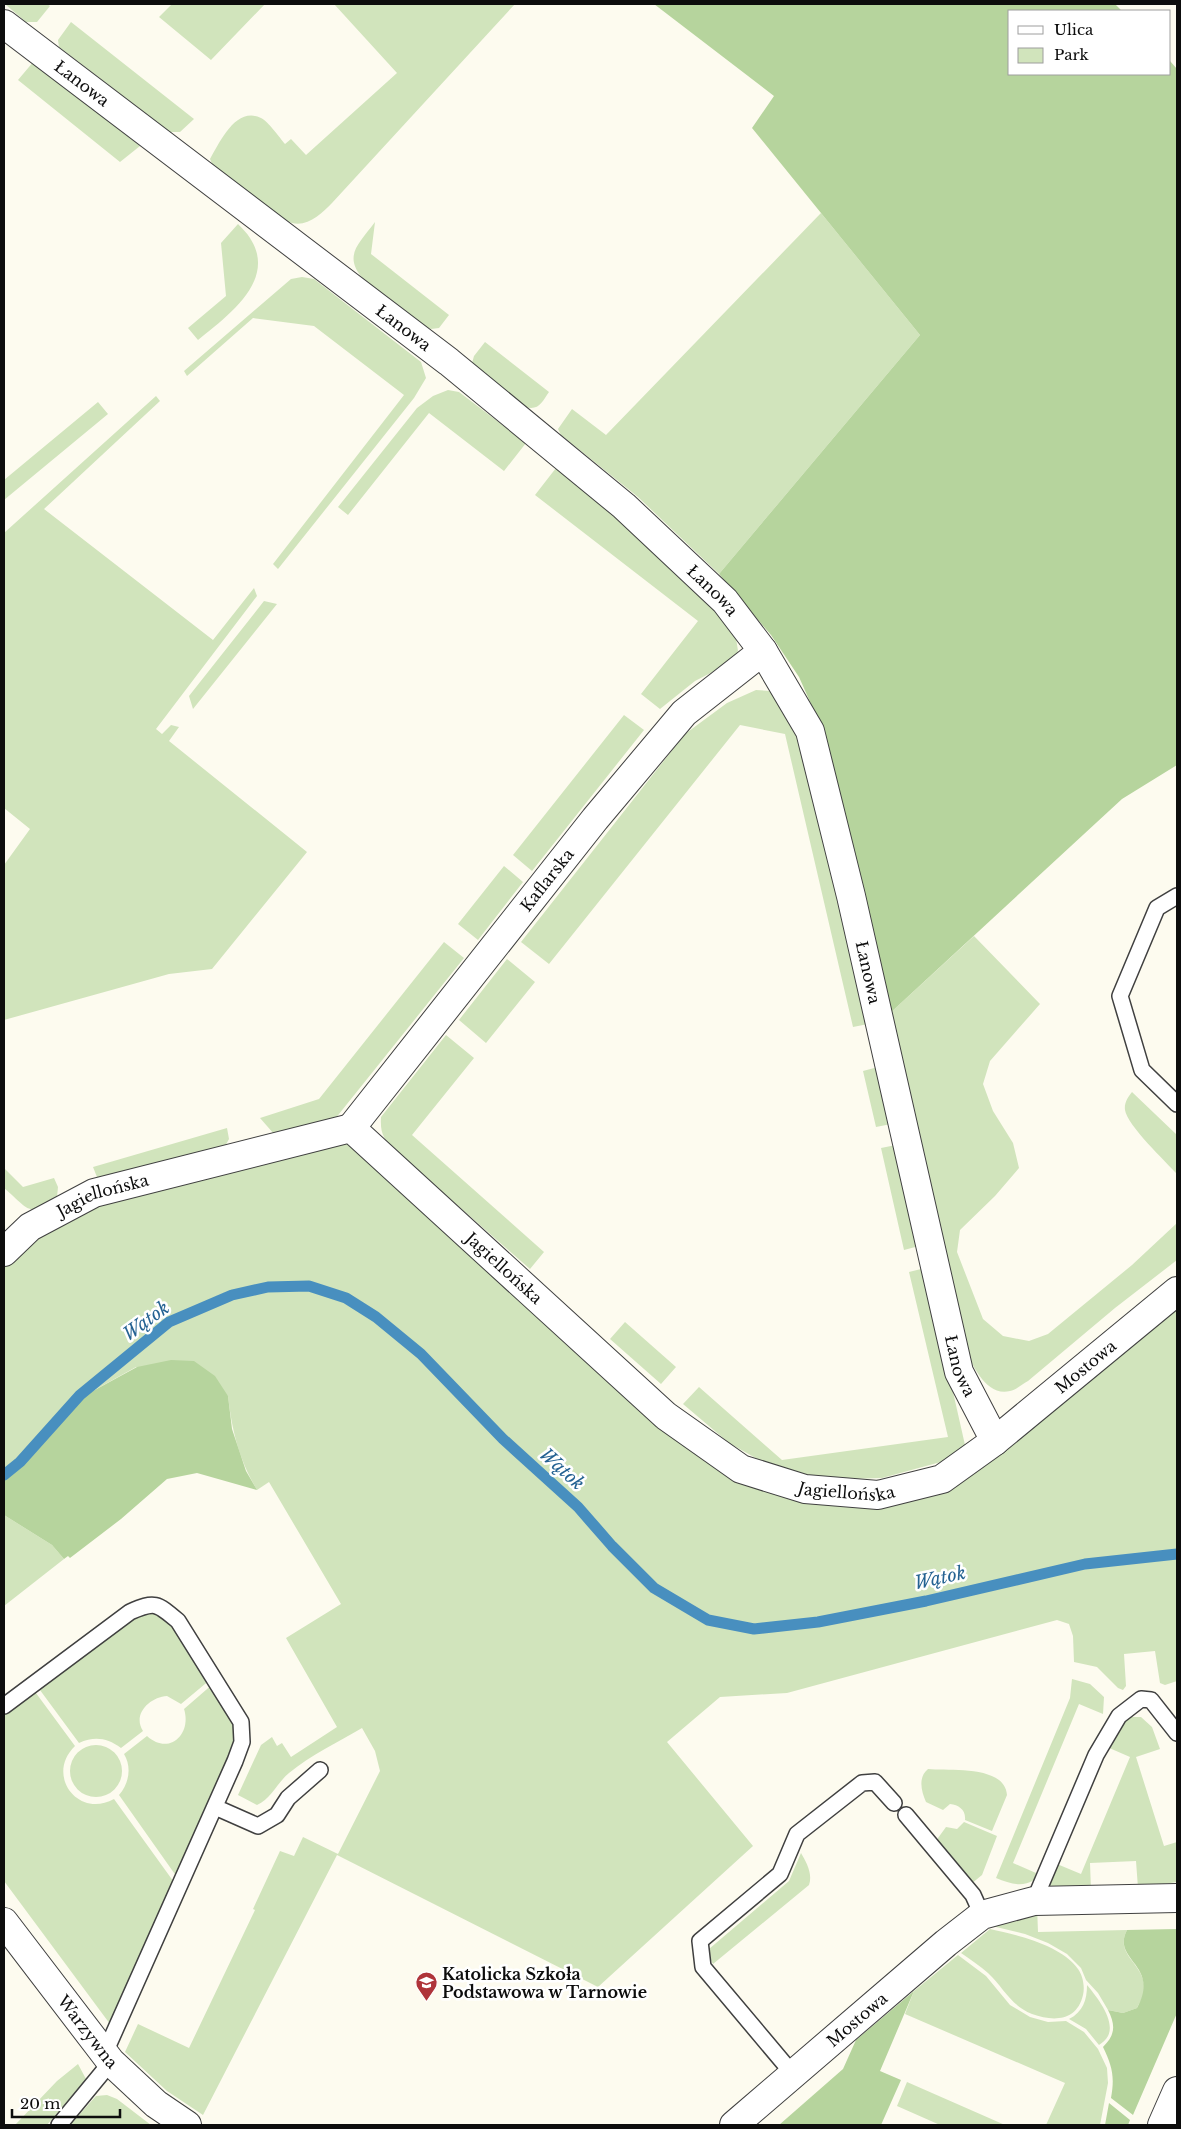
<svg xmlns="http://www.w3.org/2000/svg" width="1181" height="2129" font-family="'Libre Baskerville',serif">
<rect width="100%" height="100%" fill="#fdfbef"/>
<path fill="#d1e4bc" d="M5,4H47L50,6L37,22H26Z
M172,4H265L211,60L159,17Z
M334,4H515L332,203C322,213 308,227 292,223C274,219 230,179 213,166L210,159C220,142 236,106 261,118C268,121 280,138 285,144L291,139L306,155L397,73Z
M71,22L194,119L180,132H170L59,47L58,40Z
M34,61L140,146L120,162L18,80Z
M821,213L920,335L719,574L638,497L561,435L558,429L572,409L606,435Z
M375,222L371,254L449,315L439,328L431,329L422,326L365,281C342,256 358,245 375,222Z
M238,224C242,228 247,233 250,238C278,281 226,317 198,340L188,328L226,296L221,243Z
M302,277L314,279L421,362L426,378L414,398L278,569L273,564L404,395L314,326L253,318L187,376L184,371L291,279Z
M485,342L549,392C542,402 539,411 525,407L476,369L472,363L474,356Z
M448,390L459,392L526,443L504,471L429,413L348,515L338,507L417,408L433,396Z
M156,396L160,401L44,509L213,640L254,588L257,596L156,729L162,734L171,725L179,727L169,741L307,852L212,969L169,974L4,1020V865L30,829L4,808V533Z
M98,402L108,414L4,500V480Z
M556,468L621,519L706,597L736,638L738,651L732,662L695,681L660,709L641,694L698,621L535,495Z
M264,601L277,604L193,709L189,696Z
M756,690L770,691L782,702L800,731L868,1024L853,1027L785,734L740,725L549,964L521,942L685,734L727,703Z
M624,715L644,730L532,871L513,855Z
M504,866L523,882L478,940L458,924Z
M974,936L1040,1004L990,1061L983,1084L993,1111L1013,1143L1019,1168L995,1196L960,1230L957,1252L983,1319L1003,1336L1029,1341L1048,1334L1132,1265L1177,1223V1260L1115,1308L1028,1381C1022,1384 1016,1390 1010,1391C986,1397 973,1365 964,1348L888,1015Z
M444,942L464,958L335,1119L274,1134L260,1118L319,1099Z
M507,959L535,982L486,1043L459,1020Z
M446,1035L474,1058L412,1135L544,1252L530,1269L398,1153C384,1140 380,1135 381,1117Z
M878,1067L891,1124L876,1127L863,1071Z
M1132,1092L1177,1135V1174C1166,1162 1127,1125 1125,1110C1124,1103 1128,1097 1132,1092Z
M227,1128L229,1139L224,1148L103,1180L97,1177L93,1167Z
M341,1137L664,1419L806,1494L945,1483L1177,1296V1551L1084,1561L925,1599L818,1620L754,1626L709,1617L656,1586L614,1546L580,1506L505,1437L423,1353L377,1315L347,1296L308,1284H268L231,1293L167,1320L77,1394L19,1461L4,1473V1259L95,1197Z
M896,1145L919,1246L904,1250L881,1148Z
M4,1168L23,1187L54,1178L58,1187L57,1197C29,1220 28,1208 4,1188Z
M925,1268L965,1445L948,1460L882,1478L847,1479L799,1474L766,1464L729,1443L683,1404L699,1387L782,1460L948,1437L909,1272Z
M308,1289L345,1300L374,1319L418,1355L501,1441L575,1508L611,1549L652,1590L707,1621L753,1631L819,1625L927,1603L1086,1567L1177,1557V1681L1165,1685L1160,1683L1155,1651L1124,1654L1126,1686L1123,1690L1118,1688L1097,1667L1074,1662L1073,1636L1069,1624L1057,1620L787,1693L720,1697L667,1742L753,1846L598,1987L337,1855L203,2115L167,2091L125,2052L138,2024L189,2048L255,1910L253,1909L280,1851L294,1856L303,1837L338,1854L380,1771L375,1751L362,1728C338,1742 311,1755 289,1773C277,1783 271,1799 257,1805L238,1795L261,1745L272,1737L277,1746L282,1743L291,1757L337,1727L286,1638L341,1604L269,1482L257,1490C239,1459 232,1431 228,1396L136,1367L82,1397L169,1325L232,1298L268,1290Z
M625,1322L676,1367L661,1384L610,1339Z
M4,1515L52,1545L64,1559L4,1606Z
M149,1609L175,1624L211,1679L181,1704L167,1696C150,1697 132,1714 143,1731L121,1748C107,1738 95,1736 79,1743L37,1686L132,1616Z
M1072,1679L1090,1684L1104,1697L1103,1714L1079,1704L1013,1863L1036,1873L1034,1880C1021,1888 1009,1883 996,1878L1070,1698Z
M214,1683L239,1723V1741L179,1880L119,1795C129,1784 132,1767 124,1754L147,1736C169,1756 192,1734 184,1709Z
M33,1689L75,1746C45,1775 78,1819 114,1799L176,1885L110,2024L4,1881V1711Z
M1131,1717H1141L1152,1727L1160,1749L1136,1757L1164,1846L1177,1842V1882L1138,1888L1136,1861L1090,1863L1091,1890L1051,1889L1048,1885L1057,1864L1081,1874L1130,1757L1107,1747L1122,1723Z
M70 1771a26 26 0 1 1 52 0a26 26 0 1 1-52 0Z
M928,1769C950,1771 1005,1765 1007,1795L992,1831L965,1820C966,1810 959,1805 950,1804L943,1810L926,1802C921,1791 918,1777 928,1769Z
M964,1822L997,1836L982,1875L971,1884L938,1844V1838L946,1827L957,1829Z
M801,1853C806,1862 813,1873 809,1885L713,1964L709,1957V1949L789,1881Z
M1037,1906L1038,1932L1127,1930C1113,1957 1149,1964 1144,1994C1143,1998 1139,2003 1137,2008L1123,2013L1108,2010L1098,1993L1086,1980L1081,1968L1067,1954L1048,1943L1025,1934L992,1926Z
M990,1929C1017,1935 1061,1945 1078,1969C1083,1976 1085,1987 1083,1995C1077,2021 1054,2022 1032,2014C1010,2005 1004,1988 988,1973C980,1966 970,1959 961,1953Z
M958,1955L986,1976L1010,2005L1030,2017L1048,2022L1066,2021L1084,2032L1098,2049L1107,2068L1108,2083L1100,2125H1046L1065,2083L905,2014L914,1991Z
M1087,1985C1096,1996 1116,2020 1108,2036C1106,2040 1102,2043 1099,2045L1086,2029L1069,2019C1083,2012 1087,2000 1087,1985Z
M78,2064L86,2079L47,2125H15L57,2081Z
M907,2082L1005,2125H940L897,2106Z
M107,2095L117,2099L151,2125H70L96,2096Z"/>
<path fill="#b6d49d" d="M654,4H1115L1122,11H1010V74H1170V61L1177,69V765L1122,799L888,1015L823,731L799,677L771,635L719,574L920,335L752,128L774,96Z
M171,1360L194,1361L215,1376L228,1396L232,1429L246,1471L257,1490L197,1473L167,1479L121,1519L70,1558L68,1556L64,1559L52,1545L4,1515V1478L22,1464L82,1397L137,1367Z
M1177,1929V2013L1133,2115L1111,2098C1115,2076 1112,2066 1103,2047C1115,2035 1116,2026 1108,2010L1123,2013L1137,2008C1161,1964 1111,1961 1127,1930Z
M914,1991L880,2071L901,2080L881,2125H779L843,2069L856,2040Z
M1109,2103L1130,2120L1128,2125H1105Z"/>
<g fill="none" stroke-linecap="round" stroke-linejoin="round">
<path stroke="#488fbf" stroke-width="11" d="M4,1475L20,1462L80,1395L169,1322L232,1295L268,1287L309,1286L346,1298L376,1317L421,1354L503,1439L578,1507L612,1546L654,1588L708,1620L754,1629L818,1622L926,1601L1085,1564L1177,1554"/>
<defs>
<path id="lane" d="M1177,896L1157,908L1120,996L1142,1070L1177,1104
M4,1706L130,1612C155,1601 157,1603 178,1621L241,1722L242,1742L235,1761L104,2055
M215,1807L258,1826L277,1815L288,1798L320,1770
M906,1815L973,1895L982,1915
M1034,1901L1096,1755L1119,1716L1141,1699L1151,1700L1177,1733
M793,2074L703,1967L700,1941L780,1874L797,1834L862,1783L875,1782L894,1803
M59,2125L111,2062"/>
<g id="street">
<path id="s1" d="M4,24L449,362L624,506L725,601L763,651L810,731L851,896L959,1372L995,1441"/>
<path id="s2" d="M351,1128L595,819L684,713L763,651"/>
<path id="s3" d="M4,1252L30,1227L94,1193L351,1128L666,1416L741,1469L805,1489L878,1495L942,1479L995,1441L1177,1291"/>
<path id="s4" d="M4,1922L111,2062L156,2104L187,2125"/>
<path id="s5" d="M734,2125L946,1943L982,1915L1034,1901L1177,1898"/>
<path d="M1162,2125L1177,2091"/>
</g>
</defs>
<use href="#lane" stroke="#404040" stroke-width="18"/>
<use href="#street" stroke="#404040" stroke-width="30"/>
<use href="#lane" stroke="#fff" stroke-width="15"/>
<use href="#street" stroke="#fff" stroke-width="28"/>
</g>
<defs>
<symbol id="school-pin" viewBox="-11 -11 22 30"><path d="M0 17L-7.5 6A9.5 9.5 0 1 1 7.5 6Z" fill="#af3439" stroke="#fff"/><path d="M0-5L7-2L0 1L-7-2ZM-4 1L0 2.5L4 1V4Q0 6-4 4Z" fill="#fff"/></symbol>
</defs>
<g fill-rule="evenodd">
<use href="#school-pin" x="414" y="1970" width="25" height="34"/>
</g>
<g text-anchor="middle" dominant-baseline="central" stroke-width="5" stroke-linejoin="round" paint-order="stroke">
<g font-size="16" fill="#0d0d0d" stroke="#fff">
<text stroke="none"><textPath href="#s1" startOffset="98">Łanowa</textPath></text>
<text stroke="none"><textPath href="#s1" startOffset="502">Łanowa</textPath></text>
<text stroke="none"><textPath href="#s1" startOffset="908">Łanowa</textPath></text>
<text stroke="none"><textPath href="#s2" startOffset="316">Kaflarska</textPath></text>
<text stroke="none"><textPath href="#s1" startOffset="1328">Łanowa</textPath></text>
<text stroke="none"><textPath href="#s3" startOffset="116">Jagiellońska</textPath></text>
<text stroke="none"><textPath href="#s3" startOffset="581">Jagiellońska</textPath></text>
<text stroke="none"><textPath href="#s1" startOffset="1732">Łanowa</textPath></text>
<text stroke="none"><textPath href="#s3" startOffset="1281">Mostowa</textPath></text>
<text stroke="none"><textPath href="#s3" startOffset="1001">Jagiellońska</textPath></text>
<text stroke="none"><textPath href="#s5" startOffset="162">Mostowa</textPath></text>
<text stroke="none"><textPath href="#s4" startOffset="138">Warzywna</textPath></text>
</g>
<g font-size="16" font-weight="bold" fill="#0d0d0d" stroke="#fff" text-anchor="start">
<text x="442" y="1974">Katolicka Szkoła<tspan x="442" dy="18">Podstawowa w Tarnowie</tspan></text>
</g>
<g font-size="18" font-style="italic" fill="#246292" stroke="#fff">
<text transform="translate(146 1321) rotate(-36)">Wątok</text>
<text transform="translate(562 1469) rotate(42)">Wątok</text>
<text transform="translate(940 1578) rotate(-12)">Wątok</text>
</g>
</g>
<rect width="1181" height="2129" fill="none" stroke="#0d0d0d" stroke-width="10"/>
<rect x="1008" y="10" width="162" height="65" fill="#ffffff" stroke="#9e9e9e"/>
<rect x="1018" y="26" width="25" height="8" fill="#ffffff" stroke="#9e9e9e"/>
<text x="1054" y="35" font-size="15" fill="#0d0d0d">Ulica</text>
<rect x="1018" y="48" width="25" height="15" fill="#d1e4bc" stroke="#9e9e9e"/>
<text x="1054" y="60" font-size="15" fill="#0d0d0d">Park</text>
<path d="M12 2109v8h108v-8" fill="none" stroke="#0d0d0d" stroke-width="2.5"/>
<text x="20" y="2109" font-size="15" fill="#0d0d0d" stroke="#ffffff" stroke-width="4" paint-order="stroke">20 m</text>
</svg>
